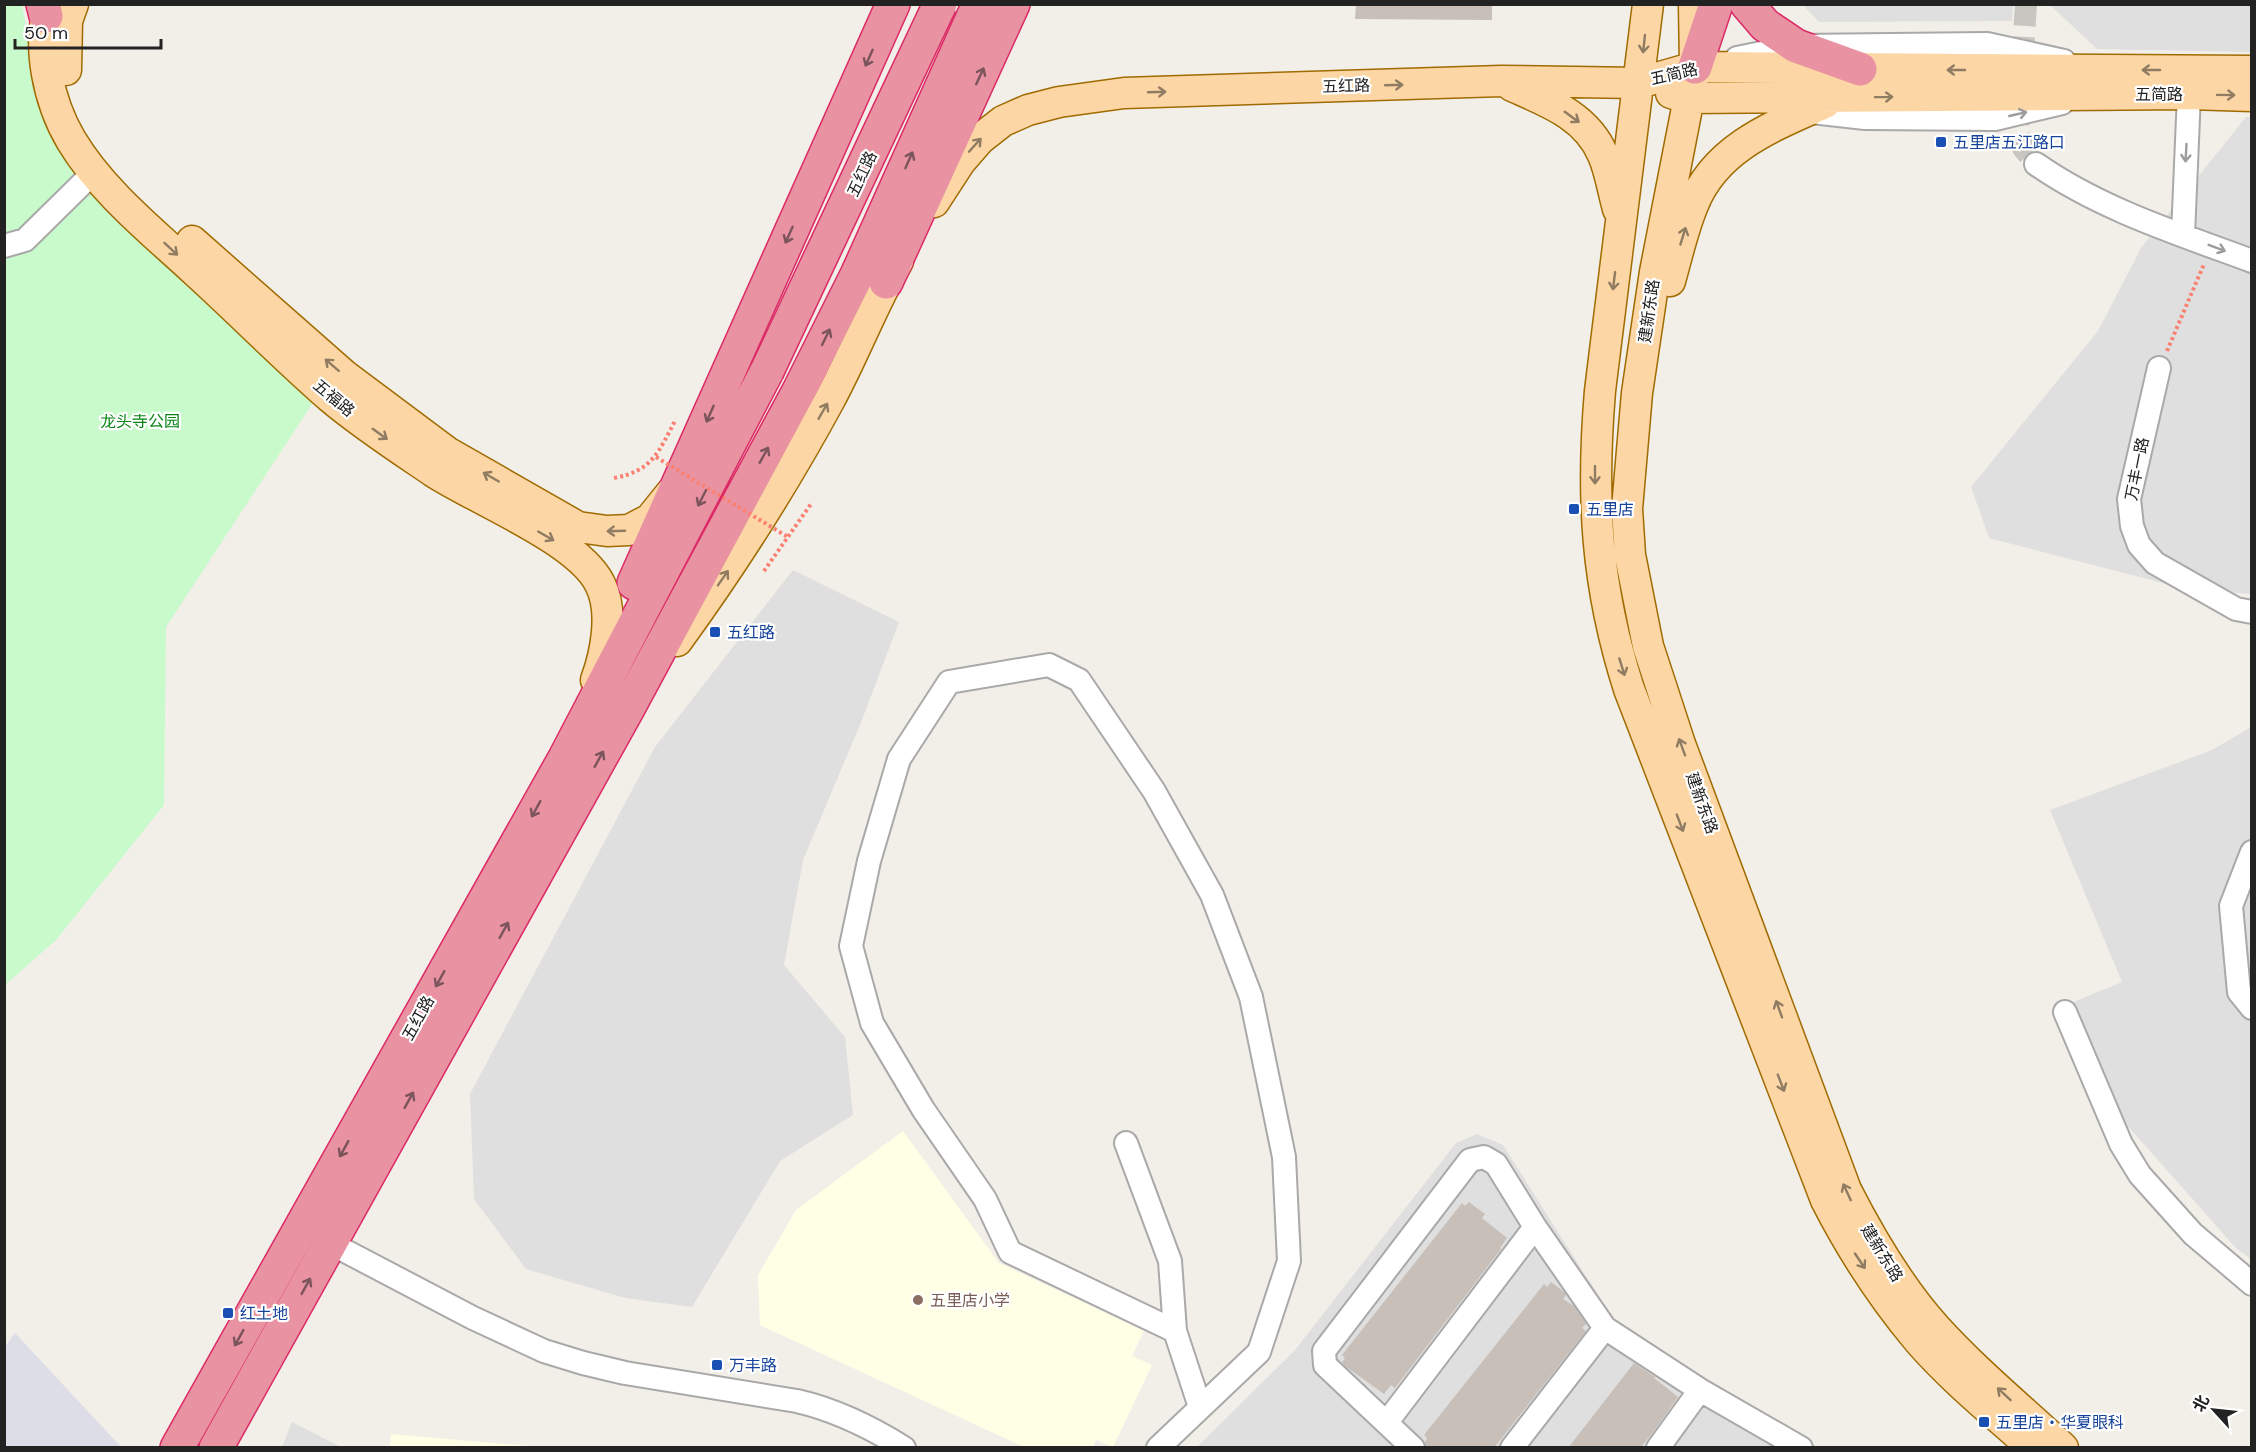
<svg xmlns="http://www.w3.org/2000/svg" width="2256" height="1452" font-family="'DM Sans','Noto Sans SC',sans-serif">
<rect width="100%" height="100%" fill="#f2efe9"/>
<path fill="#e0dfdf" d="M1803,5H2013L2012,21L1819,22Z
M2050,5H2251V52L2097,49Z
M2246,117H2251V594L2186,589L1989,538L1971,487L2098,331L2141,248Z
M793,570L899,622L862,720L803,860L784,965L845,1037L853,1115L780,1161L692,1307L625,1298L526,1269L474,1199L470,1094L655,747Z
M2251,727V1259L2236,1248L2101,1096L2059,1008L2122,982L2050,810L2212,750Z
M1477,1134L1503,1145L1617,1325L1798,1433L1817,1447L1196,1448L1295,1350L1456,1143Z
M292,1422L341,1447H282Z"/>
<path fill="#ffffe5" d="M903,1131L999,1263L1144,1331L1132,1356L1152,1365L1113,1447L1096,1440L1093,1447H1024L760,1325L758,1275L796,1210Z
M391,1434L539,1447H390Z"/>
<path fill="#c8facc" d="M22,4L35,79L47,128L75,170L161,260L316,398L166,627L164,805L56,940L5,985L4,5Z"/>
<path fill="#dddde8" d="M15,1333L121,1447H5V1347Z"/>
<path fill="#c7bfb8" d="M1356,4H1492V20L1355,19Z
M1469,1202L1485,1214L1482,1218L1507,1238L1500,1248L1501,1249L1395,1388L1391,1385L1384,1394L1345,1366L1342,1362L1345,1358L1342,1355L1462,1203L1465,1206Z
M1551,1282L1564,1292L1566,1295L1563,1299L1574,1306L1586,1324L1582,1328L1586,1331L1494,1448H1426L1425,1442L1427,1438L1424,1435L1544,1284L1547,1287Z
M1634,1363L1655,1377L1654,1378L1678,1397L1651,1435L1640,1448H1568Z"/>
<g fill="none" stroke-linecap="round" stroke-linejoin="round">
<path stroke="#c8c6c1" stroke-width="22" stroke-dasharray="22 11" stroke-linecap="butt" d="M2026,4L2018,132L2023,148L2036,164"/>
<defs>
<path id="minor" d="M1737,58L1796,46L1987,44L2064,61
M1803,111L1865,118L1995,119L2062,103
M2036,164C2100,209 2179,234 2252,261
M2183,235L2189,94
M4,246L25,240L94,172
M2159,368L2129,499L2132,526L2139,545L2155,563L2236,609L2252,612
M2252,852L2231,906L2239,992L2252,1008
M2065,1012L2121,1144L2140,1175L2193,1234L2252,1284
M1126,1143L1170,1261L1175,1331L1200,1407
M330,1243L473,1318L544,1351L583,1363L625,1373L797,1401C836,1410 869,1426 904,1448
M1387,1422L1535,1227
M1158,1448L1259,1352L1289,1261L1284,1157L1251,997L1212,895L1154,791L1079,680L1049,665L949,682L899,759L869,861L851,946L872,1023L923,1109L985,1199L1010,1252L1175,1331
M1413,1448L1325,1365L1324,1351L1470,1160L1484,1157L1496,1164L1535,1227L1605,1328L1700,1390L1801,1448
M1512,1448L1605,1328
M1658,1448L1700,1390"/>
<path id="major" d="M50,4C36,46 49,103 71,140C102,192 153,232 197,273C242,314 285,358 331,398C363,425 400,449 434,472C477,500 579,540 600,584C614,611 606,653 596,680
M1648,4L1600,391C1591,498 1596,586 1629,689L1826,1200C1852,1251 1882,1297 1919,1341C1953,1380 1994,1413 2033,1448
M1694,4L1695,67L1655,272L1637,393L1627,509L1630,555L1648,646L1680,744L1846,1190C1871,1239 1899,1287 1936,1328C1975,1371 2020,1408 2063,1448
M66,70L67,21L73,4
M1512,86C1548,102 1587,116 1603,155C1610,171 1613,191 1618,209
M1671,93L1688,98L2189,94L2252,96
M934,202L960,162L980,139L1003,121L1028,110L1059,102L1124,93L1501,81L1639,83L1695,67L2252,71
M192,241L344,375L447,452L578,527L607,531L629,530L650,519L671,493
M1670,281C1677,256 1683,229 1693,205C1715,148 1773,126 1825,103
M677,641C733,564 784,484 829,401C854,355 872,306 898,261"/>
<path id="highway" d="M43,4L46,16
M1747,4L1765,25L1796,46L1860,69
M1695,67L1716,4
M886,282L1013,4
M634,583L893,4
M177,1448L565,758L767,371
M216,1448L627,710L800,389L857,275L979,4"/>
</defs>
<use href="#minor" stroke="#a9a9a9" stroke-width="26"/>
<use href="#major" stroke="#a06b00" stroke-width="33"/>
<use href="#highway" stroke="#dc2a67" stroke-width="36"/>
<path stroke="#fa8072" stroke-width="4" stroke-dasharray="3 3" stroke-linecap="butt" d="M2167,351L2204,264
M614,478C653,471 659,451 676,419
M764,571L811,504"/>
<use href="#minor" stroke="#fff" stroke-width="22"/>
<use href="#major" stroke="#fcd6a4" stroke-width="30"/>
<use href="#highway" stroke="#e892a2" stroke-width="33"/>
<defs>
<path id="highway-bridge" d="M767,371L940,4"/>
</defs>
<use href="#highway-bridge" stroke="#dc2a67" stroke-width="36" stroke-linecap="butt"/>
<path stroke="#fa8072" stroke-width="4" stroke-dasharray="3 3" stroke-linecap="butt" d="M656,457L788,537"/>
<use href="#highway-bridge" stroke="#e892a2" stroke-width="33"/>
</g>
<defs><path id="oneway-shaft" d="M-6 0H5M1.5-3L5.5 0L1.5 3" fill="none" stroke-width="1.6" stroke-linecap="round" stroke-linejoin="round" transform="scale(1.5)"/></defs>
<g stroke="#8f7c63">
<use href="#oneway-shaft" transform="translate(1644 44) rotate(96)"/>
<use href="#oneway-shaft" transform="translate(1956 70) rotate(-180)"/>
<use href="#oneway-shaft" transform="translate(2151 70) rotate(-180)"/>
<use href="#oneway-shaft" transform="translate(1394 85) rotate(-2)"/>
<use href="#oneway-shaft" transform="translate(1157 92) rotate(-2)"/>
<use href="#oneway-shaft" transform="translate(2226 95) rotate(1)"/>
<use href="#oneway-shaft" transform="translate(1884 97) rotate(-1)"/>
<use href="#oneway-shaft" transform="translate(1572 117) rotate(36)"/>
<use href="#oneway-shaft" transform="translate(975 145) rotate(-48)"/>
<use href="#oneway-shaft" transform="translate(1683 236) rotate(-73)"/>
<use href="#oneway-shaft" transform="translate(171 249) rotate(43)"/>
<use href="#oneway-shaft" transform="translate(1614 281) rotate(97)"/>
<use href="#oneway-shaft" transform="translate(332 365) rotate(-139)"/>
<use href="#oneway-shaft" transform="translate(823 411) rotate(-60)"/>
<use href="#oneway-shaft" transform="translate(380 434) rotate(36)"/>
<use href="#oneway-shaft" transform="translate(1595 475) rotate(90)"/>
<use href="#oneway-shaft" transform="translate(491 477) rotate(-150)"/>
<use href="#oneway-shaft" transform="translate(616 531) rotate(178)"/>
<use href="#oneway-shaft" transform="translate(546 536) rotate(30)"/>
<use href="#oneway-shaft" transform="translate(723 578) rotate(-55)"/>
<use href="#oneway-shaft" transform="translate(1622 667) rotate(73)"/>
<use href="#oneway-shaft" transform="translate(1682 747) rotate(-110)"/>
<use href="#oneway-shaft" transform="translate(1680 823) rotate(69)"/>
<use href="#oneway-shaft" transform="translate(1779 1009) rotate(-110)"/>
<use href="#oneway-shaft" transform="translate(1781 1083) rotate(69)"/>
<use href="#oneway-shaft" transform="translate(1847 1192) rotate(-115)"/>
<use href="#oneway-shaft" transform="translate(1860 1261) rotate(56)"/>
<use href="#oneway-shaft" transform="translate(2004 1394) rotate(-137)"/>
</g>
<g stroke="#7b545c">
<use href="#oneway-shaft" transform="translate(869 58) rotate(114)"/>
<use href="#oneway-shaft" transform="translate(980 76) rotate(-65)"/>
<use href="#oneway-shaft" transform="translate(909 160) rotate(-66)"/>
<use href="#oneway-shaft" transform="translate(789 235) rotate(114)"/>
<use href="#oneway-shaft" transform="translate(826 337) rotate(-64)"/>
<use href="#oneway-shaft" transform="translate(710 414) rotate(114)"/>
<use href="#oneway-shaft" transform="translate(764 455) rotate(-61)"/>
<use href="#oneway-shaft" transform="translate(702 498) rotate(117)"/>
<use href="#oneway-shaft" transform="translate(599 759) rotate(-61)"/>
<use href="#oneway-shaft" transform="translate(536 809) rotate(119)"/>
<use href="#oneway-shaft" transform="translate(504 930) rotate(-61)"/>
<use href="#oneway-shaft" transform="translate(440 979) rotate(119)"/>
<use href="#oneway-shaft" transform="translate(409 1100) rotate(-61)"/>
<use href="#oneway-shaft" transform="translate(344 1149) rotate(119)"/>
<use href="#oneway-shaft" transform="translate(306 1286) rotate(-61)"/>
<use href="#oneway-shaft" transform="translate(239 1338) rotate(119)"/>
</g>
<g stroke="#9c9c9c">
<use href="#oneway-shaft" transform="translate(2018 114) rotate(-13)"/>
<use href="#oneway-shaft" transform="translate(2186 153) rotate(93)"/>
<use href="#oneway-shaft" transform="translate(2217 248) rotate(21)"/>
</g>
<g fill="#1a4fb4" stroke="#fff" stroke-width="2">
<rect x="1935" y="136" width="12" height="12" rx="3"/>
<rect x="1568" y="503" width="12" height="12" rx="3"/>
<rect x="709" y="626" width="12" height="12" rx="3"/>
<rect x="222" y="1307" width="12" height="12" rx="3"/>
<rect x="711" y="1359" width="12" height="12" rx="3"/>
<rect x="1978" y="1416" width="12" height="12" rx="3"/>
</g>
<circle fill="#8d6e63" stroke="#fff" stroke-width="2" cx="918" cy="1300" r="6"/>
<g text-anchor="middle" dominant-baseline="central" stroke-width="4.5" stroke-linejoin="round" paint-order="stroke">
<g font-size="16" fill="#222" stroke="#fff">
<text transform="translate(1674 74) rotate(-13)">五简路</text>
<text transform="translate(1346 86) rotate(-2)">五红路</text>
<text x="2159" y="94">五简路</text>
<text transform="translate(862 174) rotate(-65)">五红路</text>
<text transform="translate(1649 311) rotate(-82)">建新东路</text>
<text transform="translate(334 398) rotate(40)">五福路</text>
<text transform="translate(2137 469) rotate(-79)">万丰一路</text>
<text transform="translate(1702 803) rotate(70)">建新东路</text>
<text transform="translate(418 1018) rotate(-61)">五红路</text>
<text transform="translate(1882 1253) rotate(58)">建新东路</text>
</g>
<g font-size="16" fill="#164399" stroke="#fff" text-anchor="start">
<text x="1953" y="142">五里店五江路口</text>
<text x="1586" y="509">五里店</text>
<text x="727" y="632">五红路</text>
<text x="240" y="1313">红土地</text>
<text x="729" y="1365">万丰路</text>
<text x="1996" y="1422">五里店‧华夏眼科</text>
</g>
<g font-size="16" fill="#0c8416" stroke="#fff">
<text x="140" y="421">龙头寺公园</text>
</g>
<g font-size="16" fill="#785e54" stroke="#fff" text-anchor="start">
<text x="930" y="1300">五里店小学</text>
</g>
</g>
<rect width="2256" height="1452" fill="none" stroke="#222222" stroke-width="12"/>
<g transform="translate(2214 1410) rotate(297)" stroke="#ffffff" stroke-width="4.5" paint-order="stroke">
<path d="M0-4.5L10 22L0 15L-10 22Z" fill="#222222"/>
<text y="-9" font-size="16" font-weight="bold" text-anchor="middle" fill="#222222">北</text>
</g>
<path d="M15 39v9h146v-9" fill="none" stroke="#222222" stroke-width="3"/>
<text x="24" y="39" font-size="18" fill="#222222" stroke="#ffffff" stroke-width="4.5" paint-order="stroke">50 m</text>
</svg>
